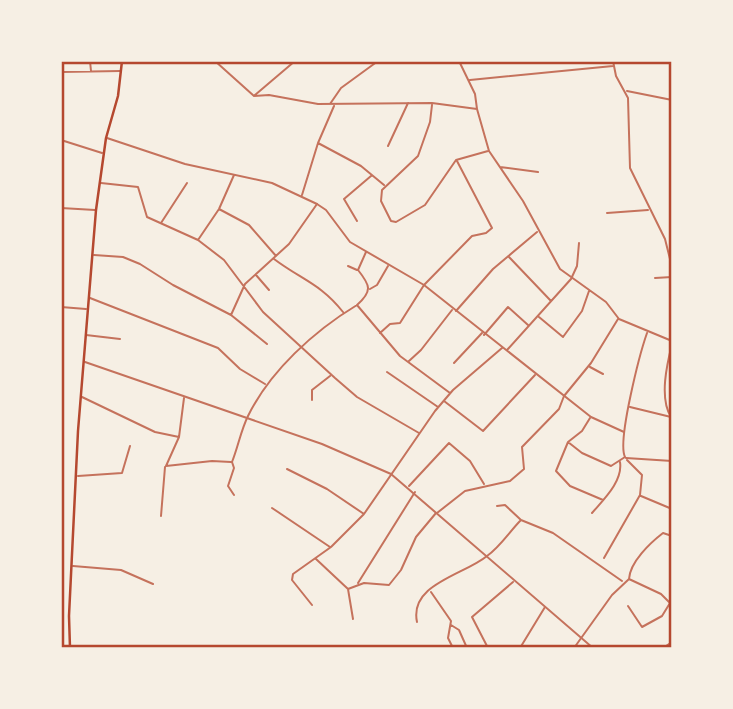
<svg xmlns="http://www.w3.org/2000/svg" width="733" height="709" font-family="Quicksand,sans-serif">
<rect width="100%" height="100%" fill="#f6efe4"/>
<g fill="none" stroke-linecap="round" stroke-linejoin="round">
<path stroke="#c5725c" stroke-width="2" d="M90,61L91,71
M215,61L254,96L269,95L318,104L432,103L477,109L475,94L459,61
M613,61L616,76L628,98L630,168L665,239L672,267
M61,72L120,71
M470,80L613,66
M627,91L672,100
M255,95L295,61
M330,104L341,88L378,61
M432,105L430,122L418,156L382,190L381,201L391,221L396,222L425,205L456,160L488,151
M477,109L489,151L523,201L560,269L606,302L619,319L672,341
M107,138L185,164L272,183L317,204L289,244L245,284L231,315
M61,140L102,153
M318,143L361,166L384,185
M388,146L408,103
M500,167L538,172
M101,183L138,187L147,217L198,240L224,260L263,312L335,378L357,397L419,433
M302,195L318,143L334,106
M61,208L95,210
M219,209L249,225L276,256
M607,213L648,210
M357,221L344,199L371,176
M161,223L187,183
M198,240L219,209L234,175
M94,255L123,257L140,264L173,285L231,315L267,344
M509,257L551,301
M274,259C302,280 321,284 343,312
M348,266L357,270
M256,275L269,290
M655,278L672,277
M370,289L377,285L388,266
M90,298L218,348L240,369L265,384
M357,305C373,291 370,285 358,270L366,252
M61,307L86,309
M456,311L493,269L537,232
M539,317L563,337L582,311L589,291
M380,333L390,324L400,323L424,285L472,236L486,233L492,228L457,161
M86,335L120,339
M484,335L508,307L528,325
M507,350L571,279L577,266L579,243
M409,361L421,350L452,310
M454,363L482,333
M590,367L603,374
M387,372L438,407
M82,397L155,432L179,437
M184,398L179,437L166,466L212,461L231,462
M312,400V390L330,376
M444,401L483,431L535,375
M630,407L671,417
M671,417C659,398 667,364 672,344
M590,418L582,431L568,442L556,471L570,486L603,500
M568,442L582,453L611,466L625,457C617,441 640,353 647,333
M626,458L672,461
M287,469L327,489L364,514
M78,476L122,473L130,446
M409,486L449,443L470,461L484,484
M234,495L228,486L234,468L232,462C238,447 241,430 248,416C270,371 314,331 357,305L400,356L450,393
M641,496L672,509
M497,506L505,505L521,520L553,533L622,581
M272,508L330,547
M437,513L465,491L510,481L524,469L522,447L559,409L564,396L591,363L618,319
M592,513C604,499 623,481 620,462
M161,516L165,467
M604,558L640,495L642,475L627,460
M316,559L348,589L353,619
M73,566L121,570L153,584
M629,579C630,562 650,543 663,533L672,536
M358,583L415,492
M348,589L364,583L389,585L401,570L416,537L436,513
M431,592L451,621L448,638L453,648
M312,605L292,580L293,574L331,547L364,514L435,411L453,390L502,348
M417,622C409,584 464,575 487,556C500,547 510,531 521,520
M451,625L459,630L467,648
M488,648L472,617L513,582
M520,648L545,607
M574,648L612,595L629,579L661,594L670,603L662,616L642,627L628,606
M663,648L672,642"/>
<path stroke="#c5725c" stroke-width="2" d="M317,204L326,210L350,242L424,285L591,417L624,432
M85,362L322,444L391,474L593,648"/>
<path stroke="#b5482f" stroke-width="2.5" d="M70,648L69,616L78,431L96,210L106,138L118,96L122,61"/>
</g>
<rect width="733" height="709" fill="none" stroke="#f6efe4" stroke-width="126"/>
<rect x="63" y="63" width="607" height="583" fill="none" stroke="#b5482f" stroke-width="2.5"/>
</svg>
